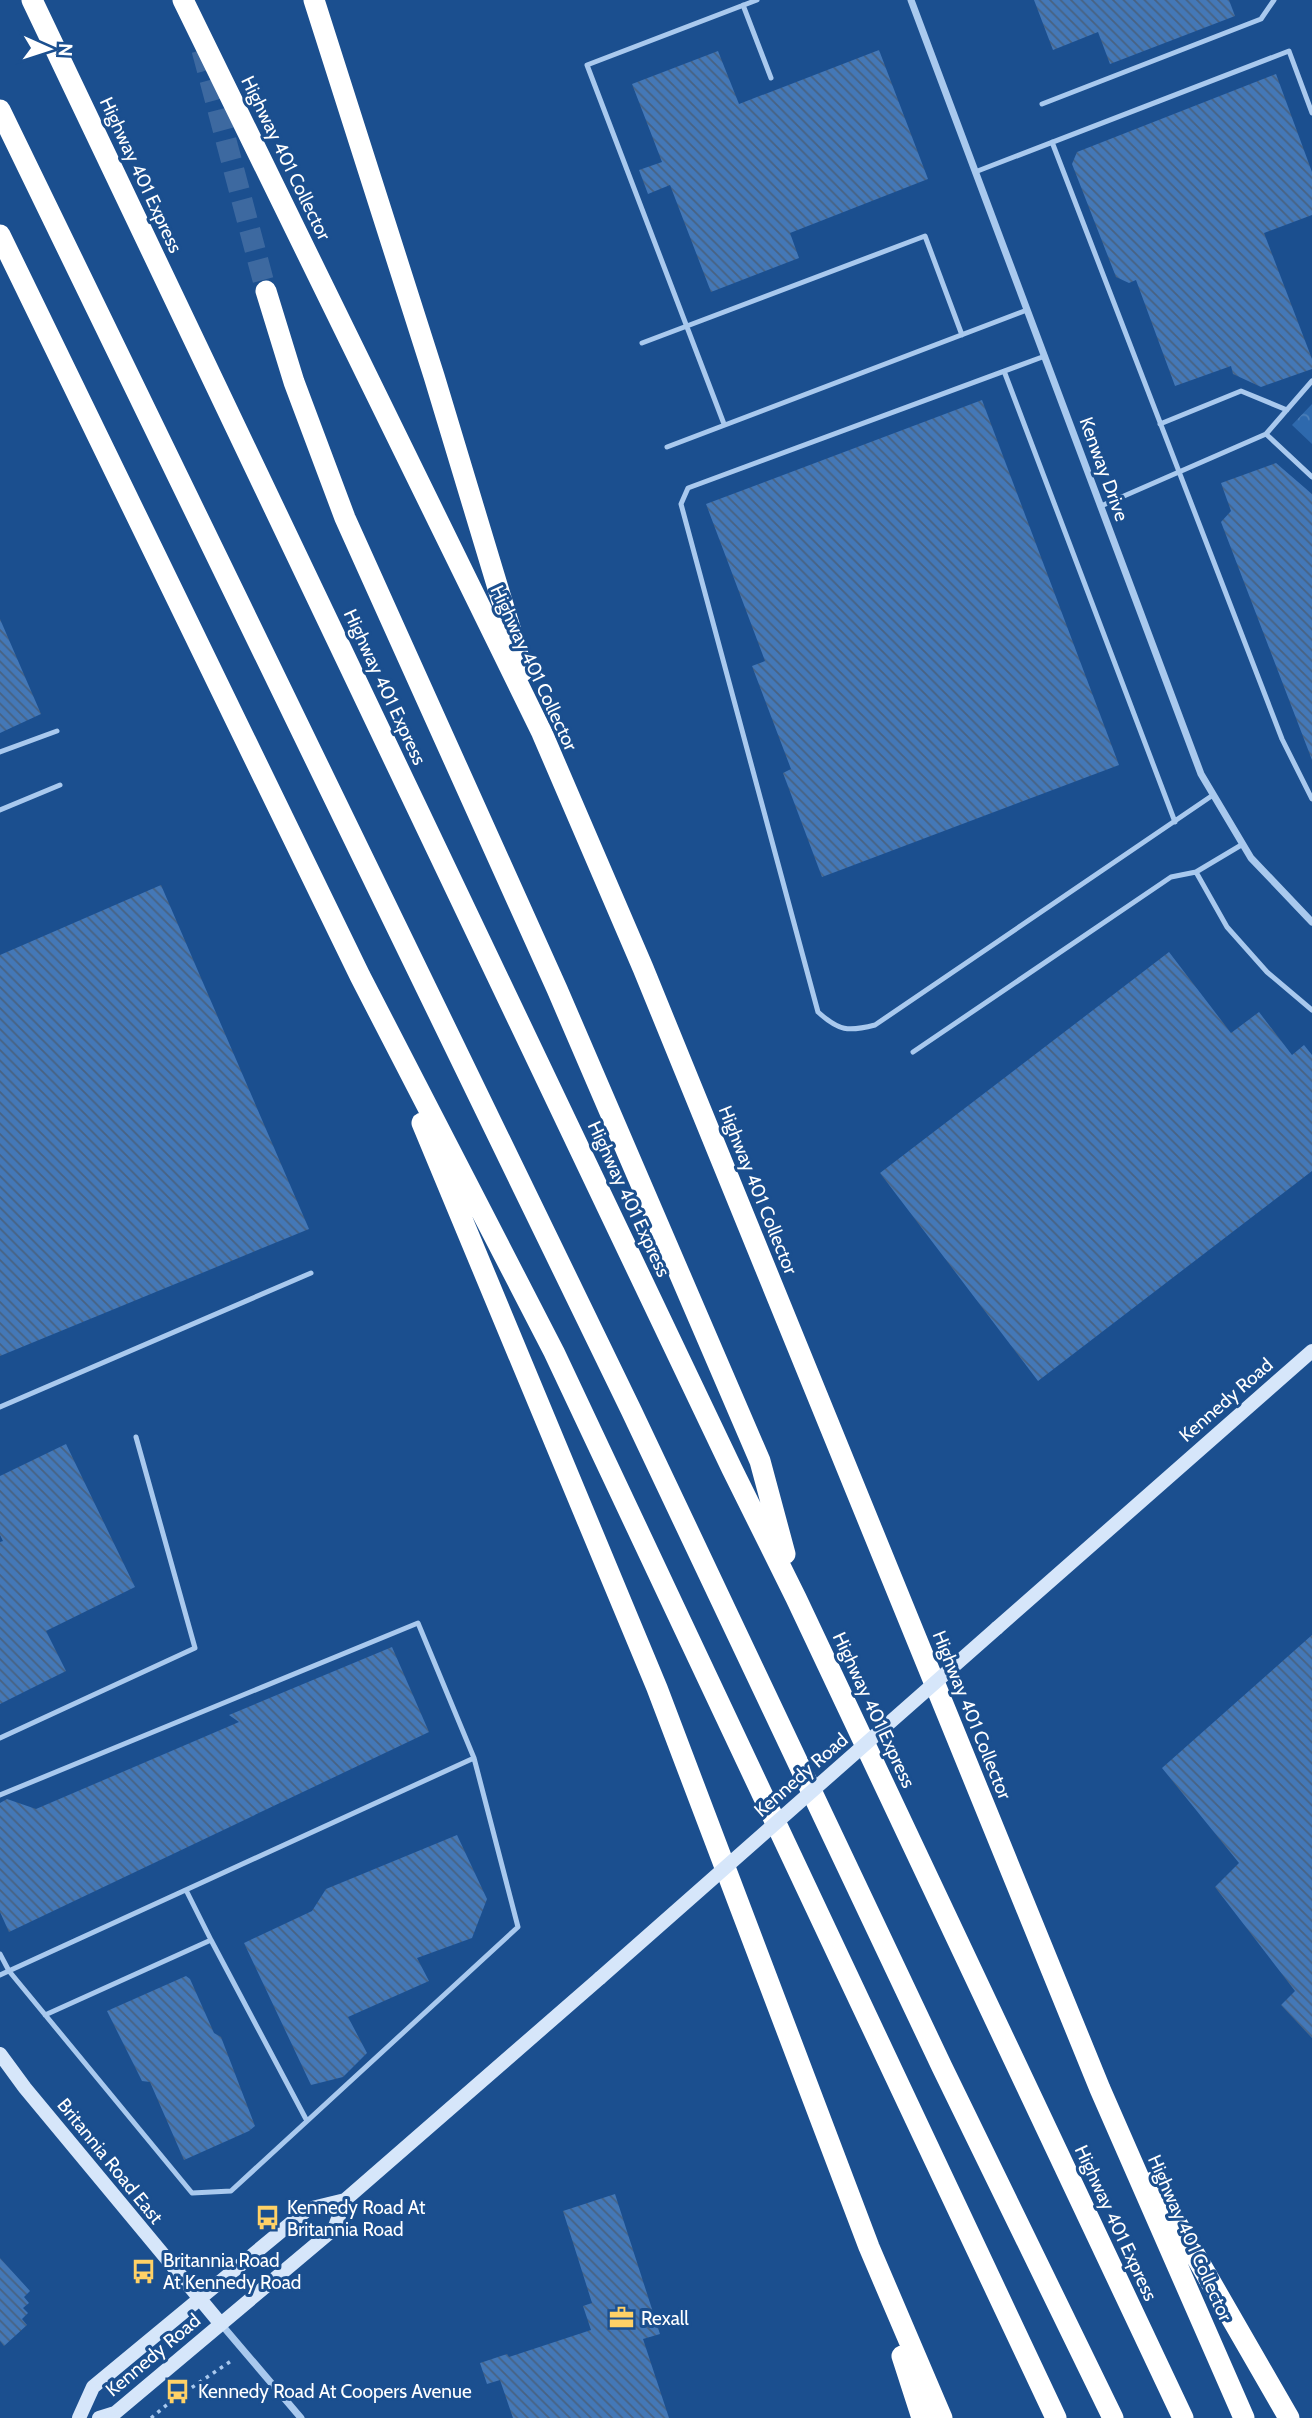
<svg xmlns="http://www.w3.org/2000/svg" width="1312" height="2418" font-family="Cabin,sans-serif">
<defs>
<pattern id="park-crowns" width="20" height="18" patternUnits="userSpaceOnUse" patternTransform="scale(1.75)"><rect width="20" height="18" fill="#2e69ad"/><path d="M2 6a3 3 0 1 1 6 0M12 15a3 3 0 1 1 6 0" fill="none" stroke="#4d80b9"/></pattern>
<pattern id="building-back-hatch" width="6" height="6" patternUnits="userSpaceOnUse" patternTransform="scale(1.75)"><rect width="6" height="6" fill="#4478b7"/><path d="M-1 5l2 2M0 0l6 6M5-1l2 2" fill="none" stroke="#486282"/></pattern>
</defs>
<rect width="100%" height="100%" fill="#1b4f8f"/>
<path fill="url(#park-crowns)" d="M1312,404V444L1292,425Z"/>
<path fill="url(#building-back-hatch)" d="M1034,0H1229L1235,16L1110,64L1098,32L1053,50Z
M879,50L928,179L790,233L799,258L711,292L670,185L648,194L639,170L662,162L632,84L718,51L739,104Z
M1276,74L1312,172V215L1264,233L1312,359V369L1261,387L1233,374L1231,366L1175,386L1136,280L1129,283L1116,277L1072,164L1077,152Z
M982,400L1119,765L822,877L783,773L791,769L752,666L765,661L706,504Z
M1276,463L1312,494V760L1221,522L1231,511L1221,483Z
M0,619L41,714L0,733Z
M161,885L309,1229L0,1356V955Z
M1169,952L1231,1033L1259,1012L1292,1055L1304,1045L1312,1055V1171L1038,1381L880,1173Z
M66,1444L135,1587L46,1631L66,1671L0,1704V1542L3,1541L0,1535V1476Z
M1312,1635V2038L1281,2005L1295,1991L1215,1887L1239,1863L1162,1768Z
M392,1647L429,1732L9,1932L0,1912V1803L7,1799L36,1809L239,1722L229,1715Z
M457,1835L487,1899L472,1938L417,1958L429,1981L348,2017L367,2053L343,2077L311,2085L244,1943L312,1911L326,1889Z
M186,1976L190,1979L214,2033L221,2037L255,2126L249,2131L184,2160L150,2082L142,2081L107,2011Z
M615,2194L660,2334L643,2339L669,2418H513L500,2380L487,2384L480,2363L507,2354L509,2357L591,2330L583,2306L592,2303L563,2211Z
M0,2258L30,2291L24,2297L29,2303L23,2308L28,2313L22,2319L27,2325L4,2346L0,2341Z"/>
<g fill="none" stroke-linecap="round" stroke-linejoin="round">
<path stroke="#3d69a0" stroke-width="21" stroke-dasharray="21 10" stroke-linecap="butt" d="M202,50L266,291"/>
<path stroke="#a9c9ee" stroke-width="3.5" stroke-dasharray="3.5 5" stroke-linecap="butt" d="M151,2418L169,2403L234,2359"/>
<path stroke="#a9c9ee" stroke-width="5" d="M743,5L771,78
M1042,104L1261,19L1274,0
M1052,142L1282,739L1312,799
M975,172L1289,51L1312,113
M642,343L925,236L962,335
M1045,356L688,488L681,504L818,1012C839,1031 848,1032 875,1025L1213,795
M1004,371L1175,822
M724,424L587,65L757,0
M1160,424L1241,391L1287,410
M1266,434L1312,381
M667,447L1027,310
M1101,506L1266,434L1312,477
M0,752L57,731
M0,810L60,785
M1243,844L1196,872L1227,927L1267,972L1312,1010
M913,1052L1171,877L1196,872
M0,1407L311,1273
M0,1738L195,1648L136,1437
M0,1795L418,1623L474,1758L518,1927L231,2191L192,2193L9,1971L0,1954
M186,1890L211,1940
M0,1975L474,1758
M45,2015L211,1940L307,2121"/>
<path stroke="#a9c9ee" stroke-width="7" d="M911,0L1201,774L1251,858L1312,922
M221,2324L301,2418"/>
<path stroke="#d6e6fa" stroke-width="14" d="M997,1628L1312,1351
M0,2054L25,2088L220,2323
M79,2418L93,2387L308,2209L345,2200L600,1978
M99,2418L115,2413L334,2229L345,2200"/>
<path stroke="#fff" stroke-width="21" d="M32,0L732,1469L796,1598L1183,2418
M183,0L542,733L643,968L1100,2089L1244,2418
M314,0L434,376L523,671
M0,110L631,1410L942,2067L1113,2418
M0,235L360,976L554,1352L1056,2418
M266,291L294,382L345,518L557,989L760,1461L785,1554
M422,1123L657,1688L869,2247L942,2418
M1153,2182L1289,2418
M902,2356L922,2418"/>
<path stroke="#d6e6fa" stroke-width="14" d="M600,1978L997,1628"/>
</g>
<defs>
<symbol id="bus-bare" viewBox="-9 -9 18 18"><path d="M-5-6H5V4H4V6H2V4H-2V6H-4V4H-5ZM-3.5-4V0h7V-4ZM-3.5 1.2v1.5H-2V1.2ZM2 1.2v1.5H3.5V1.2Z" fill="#ffd166" stroke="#1b4f8f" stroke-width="2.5" paint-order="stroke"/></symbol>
<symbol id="office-bare" viewBox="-9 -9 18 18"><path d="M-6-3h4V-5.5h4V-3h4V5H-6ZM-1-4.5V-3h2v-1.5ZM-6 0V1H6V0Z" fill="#ffd166" stroke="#1b4f8f" stroke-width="2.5" paint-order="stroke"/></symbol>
</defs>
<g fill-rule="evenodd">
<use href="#bus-bare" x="250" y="2200" width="35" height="35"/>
<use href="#bus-bare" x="126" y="2254" width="35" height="35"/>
<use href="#office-bare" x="604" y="2300" width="35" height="35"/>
<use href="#bus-bare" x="160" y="2374" width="35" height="35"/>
</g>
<g text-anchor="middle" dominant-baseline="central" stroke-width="6" stroke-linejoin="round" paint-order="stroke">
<g font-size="19" fill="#fff" stroke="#1b4f8f">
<text transform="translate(286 158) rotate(64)">Highway 401 Collector</text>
<text transform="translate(141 175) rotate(65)">Highway 401 Express</text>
<text transform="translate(1104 469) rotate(70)">Kenway Drive</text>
<text transform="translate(534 668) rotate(65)">Highway 401 Collector</text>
<text transform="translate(385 687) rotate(65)">Highway 401 Express</text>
<text transform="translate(758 1190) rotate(68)">Highway 401 Collector</text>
<text transform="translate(629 1199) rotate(65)">Highway 401 Express</text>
<text transform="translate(1226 1400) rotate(-41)">Kennedy Road</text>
<text transform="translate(874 1710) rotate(65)">Highway 401 Express</text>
<text transform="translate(972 1715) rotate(68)">Highway 401 Collector</text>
<text transform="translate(801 1775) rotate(-41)">Kennedy Road</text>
<text transform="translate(110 2161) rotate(51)">Britannia Road East</text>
<text transform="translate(1116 2223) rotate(65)">Highway 401 Express</text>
<text transform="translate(1190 2238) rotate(66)">Highway 401 Collector</text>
<text transform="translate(153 2355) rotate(-40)">Kennedy Road</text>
</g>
<g font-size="19" fill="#fff" stroke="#1b4f8f" text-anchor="start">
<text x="287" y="2207">Kennedy Road At<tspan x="287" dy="22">Britannia Road</tspan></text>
<text x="163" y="2260">Britannia Road<tspan x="163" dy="22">At Kennedy Road</tspan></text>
<text x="641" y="2318">Rexall</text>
<text x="198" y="2391">Kennedy Road At Coopers Avenue</text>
</g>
</g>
<g transform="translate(49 49) rotate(93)" stroke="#1b4f8f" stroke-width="5" paint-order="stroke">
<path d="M0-5L12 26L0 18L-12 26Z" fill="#ffffff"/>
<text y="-10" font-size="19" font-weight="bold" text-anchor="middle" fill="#ffffff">N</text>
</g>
</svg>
